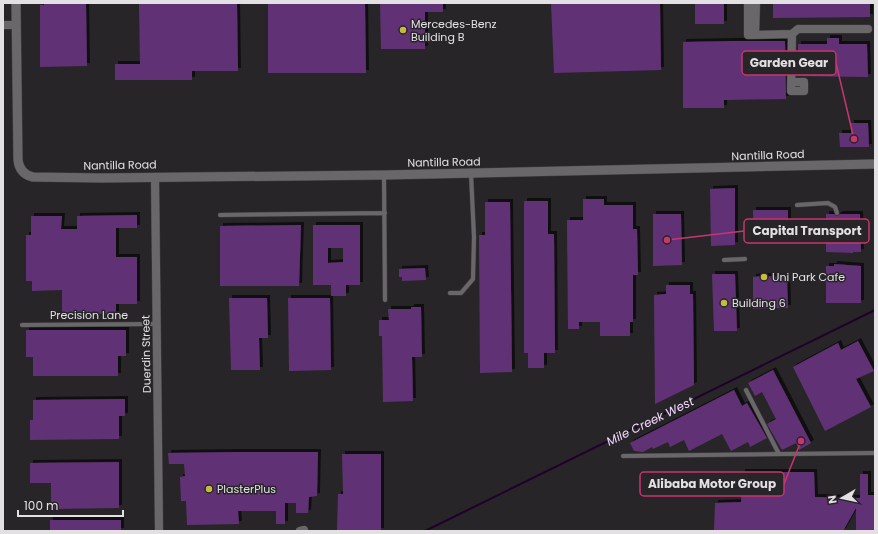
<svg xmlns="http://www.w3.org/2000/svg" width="878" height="534" font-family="Poppins,sans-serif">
<defs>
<filter id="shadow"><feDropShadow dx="3" dy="-3" stdDeviation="0" flood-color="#0009"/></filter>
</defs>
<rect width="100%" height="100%" fill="#272528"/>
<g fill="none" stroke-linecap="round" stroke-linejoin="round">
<path stroke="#20002c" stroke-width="2" d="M425,531L875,310"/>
</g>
<path fill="#613274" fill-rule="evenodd" filter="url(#shadow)" d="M44,3H86L87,66L40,67V5H44Z
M139,3H237L238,71H192V80H115V64H140Z
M268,3H365L366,73H268Z
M380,3H443V12H425V49H381Z
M551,3H660L661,70L554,73Z
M695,3H724V24H695Z
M773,3H870V17L773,18Z
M827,38H839V44H867L868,77L798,76V44H827Z
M733,41H785L786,99L724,100V108H683V42Z
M851,123H868L869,147H840L839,133H851Z
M735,188V245L711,246L710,189Z
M583,199H604V205H633V229H637L638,275H633V322H630V336H600V322H579V329H568L567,220H583Z
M524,201H548V234H554L555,353H544V368H528V353H524Z
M485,202H510L512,372L480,373L479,235H485Z
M753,210H788V242L762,243V242H754Z
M653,214H681L682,265L653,266Z
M826,214H834L837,216L840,214H860L861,252H853V253L826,252Z
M137,215V228H116V257H137V304H116V314H62V290L32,291V281H26V235H31V216H62L61,229H77V216Z
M301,225L299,286H220V226Z
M313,225H360V285H346V296H331V285H313ZM328,248H343V262L328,263Z
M834,264L861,266V303H826V266H834Z
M425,268L426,280L402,281V277H399V269Z
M712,274H735L737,331H714Z
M761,276L787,277L788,308L753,309V277Z
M666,285H690V294H693L694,385L655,404L654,295L666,294Z
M229,298H267L268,338H259L260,370H231Z
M288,298H330L331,370L289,371Z
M411,307H421L422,357H412L413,401L383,402L382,336H379V320H389L388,309H411Z
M26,330H126V356H118V376H33V357H26Z
M858,341L874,371L856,379L871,407L825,431L793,367L838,343L841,350Z
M773,370L811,443L799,450L796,443L782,450L767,424L776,419L762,392L755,396L748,383Z
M734,390L742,406L747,403L767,438L750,447L748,442L731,451L722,434L689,451L684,440L670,447L668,442L653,449L652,447L643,452L634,451L630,443Z
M125,399V416H119V439L30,440V420H33V400Z
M237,452H318L317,496L309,497L308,513H296V503H285V524H276V511H238L239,524L187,525L186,501H181L180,477L185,476L184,464H169L168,453Z
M342,454H381V531H337L338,494H343Z
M119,462V508L51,509V483H30V463Z
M742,472H814L815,497L860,498V474H868V495H875V531H856V508L843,531H714L715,503L741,502Z
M50,520H121V531H50Z"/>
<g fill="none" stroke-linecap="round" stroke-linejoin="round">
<defs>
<path id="service" d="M384,175L385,300
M797,205L828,203L835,207L837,213
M220,215L385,213
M724,260L745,259
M450,293H461L473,279L474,237L471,174
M22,325L157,324
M746,390L779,454
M623,456L875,453"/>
<path id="minor" d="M748,3V35L792,34L798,29H868
M3,25H16
M755,35L756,3
M791,82H804V91H791L792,34
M155,177L159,531
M300,531L304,530"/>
<path id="tertiary" d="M16,3L18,160C19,169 24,175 33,177L102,178L384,175L875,164"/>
</defs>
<use href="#service" stroke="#424043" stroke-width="5"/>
<use href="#minor" stroke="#424043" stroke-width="9"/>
<use href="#tertiary" stroke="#424043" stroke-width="10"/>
<use href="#service" stroke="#6a676b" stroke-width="4"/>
<use href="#minor" stroke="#6a676b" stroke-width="8"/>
<use href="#tertiary" stroke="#6a676b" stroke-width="9"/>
</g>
<g fill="#c5bc3d" stroke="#272528" stroke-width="1.5">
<circle cx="403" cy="30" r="4"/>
<circle cx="764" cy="277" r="4"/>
<circle cx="724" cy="303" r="4"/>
<circle cx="209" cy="489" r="4"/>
</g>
<g text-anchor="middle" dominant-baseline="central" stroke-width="3" stroke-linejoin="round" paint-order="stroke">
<g font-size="11" fill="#e2e0e3" stroke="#272528" text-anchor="start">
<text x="411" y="24">Mercedes-Benz<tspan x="411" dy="13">Building B</tspan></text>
<text x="772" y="277">Uni Park Cafe</text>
<text x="732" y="303">Building 6</text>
<text x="217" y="489">PlasterPlus</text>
</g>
<g font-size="11" fill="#e2e0e3" stroke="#272528">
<text transform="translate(768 155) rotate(-2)">Nantilla Road</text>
<text transform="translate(444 162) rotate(-1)">Nantilla Road</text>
<text transform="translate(120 165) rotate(-1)">Nantilla Road</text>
<text x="89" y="315">Precision Lane</text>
<text transform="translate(146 354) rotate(-91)">Duerdin Street</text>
</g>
<g font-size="12" font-style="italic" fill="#f2d8ff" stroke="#272528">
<text transform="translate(650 421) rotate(-26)">Mile Creek West</text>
</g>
</g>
<path fill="none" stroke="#c7366f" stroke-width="1.5" d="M854 139L836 63M667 240L744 231M801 441L784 484"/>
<g fill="#c7366f" stroke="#272528" stroke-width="1.5">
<circle cx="854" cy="139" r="4"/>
<circle cx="667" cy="240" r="4"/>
<circle cx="801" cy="441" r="4"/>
</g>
<g fill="#272528" stroke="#c7366f" stroke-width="1.5">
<rect x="742" y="51" width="94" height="24" rx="4"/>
<rect x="744" y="219" width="125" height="24" rx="4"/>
<rect x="640" y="472" width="144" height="24" rx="4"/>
</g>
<g font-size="12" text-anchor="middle" font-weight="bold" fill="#e2e0e3">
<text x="789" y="67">Garden Gear</text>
<text x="807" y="235">Capital Transport</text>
<text x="712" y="488">Alibaba Motor Group</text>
</g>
<rect width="878" height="534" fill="none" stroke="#e2e0e3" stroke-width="8"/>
<g transform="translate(842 498) rotate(261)" stroke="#272528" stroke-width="3" paint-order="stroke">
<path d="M0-3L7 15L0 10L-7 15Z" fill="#e2e0e3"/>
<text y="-6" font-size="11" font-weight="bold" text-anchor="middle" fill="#e2e0e3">N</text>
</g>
<path d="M18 510v6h105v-6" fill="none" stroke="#e2e0e3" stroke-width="2"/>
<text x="24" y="510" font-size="12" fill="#e2e0e3" stroke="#272528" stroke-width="3" paint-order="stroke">100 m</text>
</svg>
